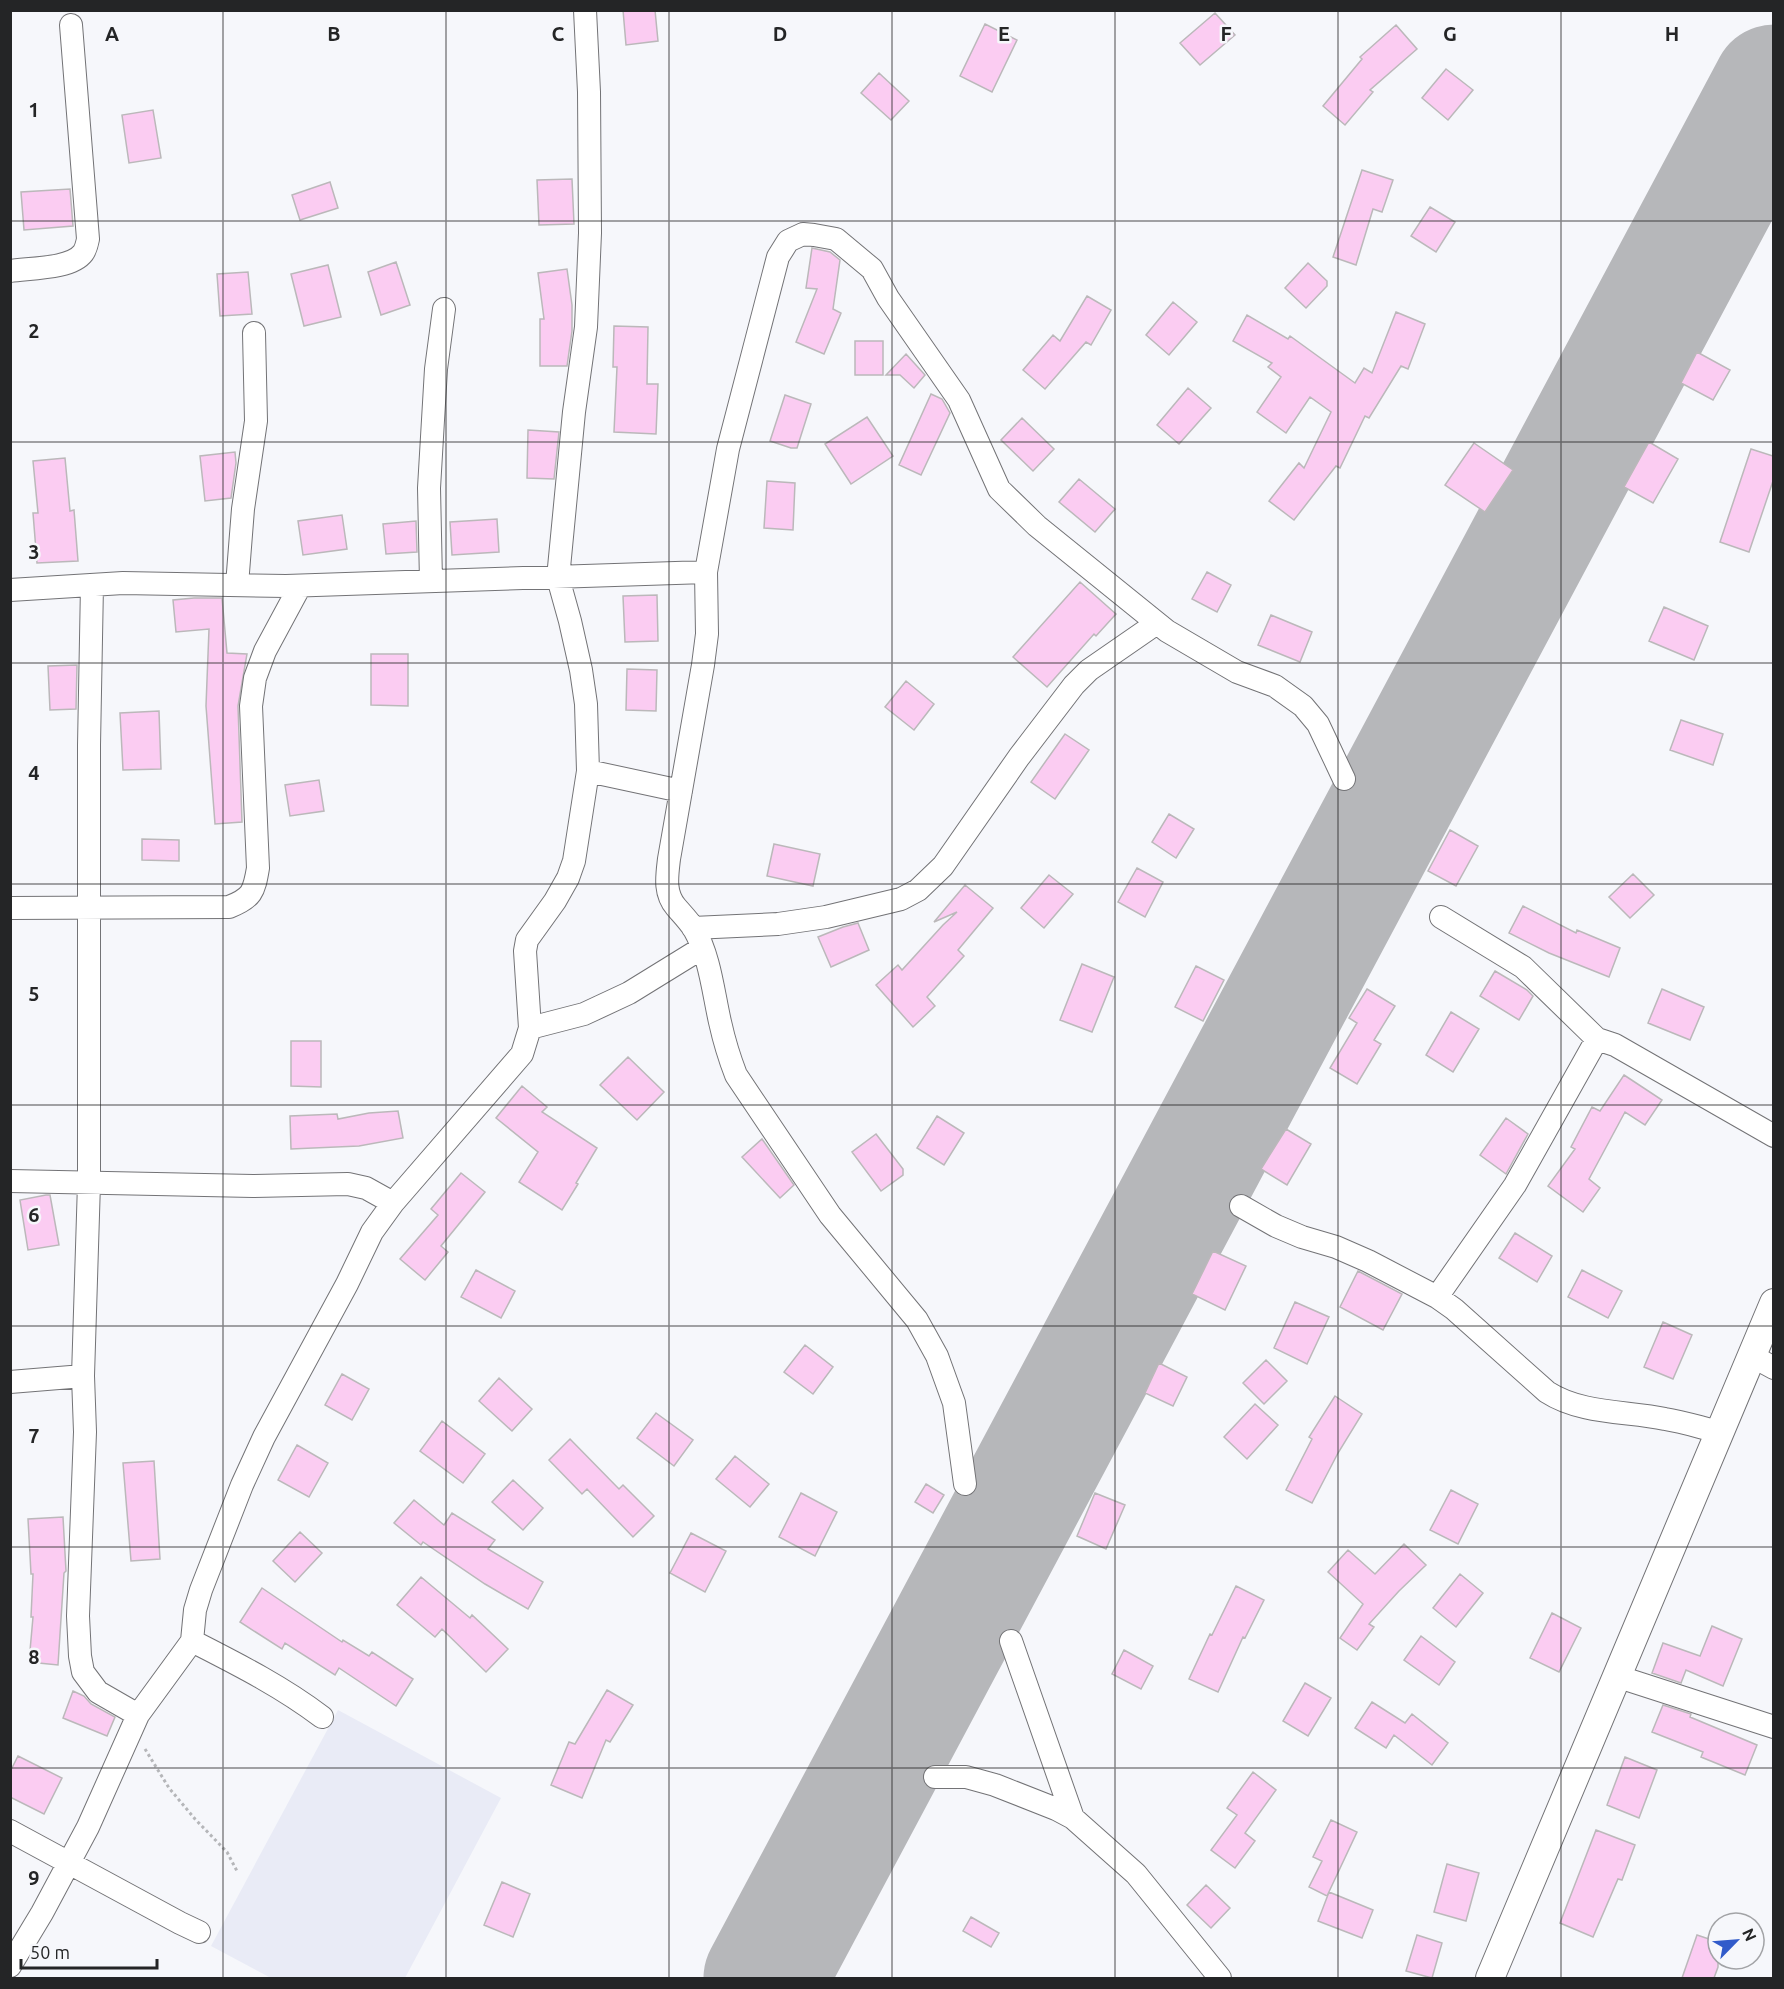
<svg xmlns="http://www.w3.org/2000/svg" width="1784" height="1989" font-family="Ubuntu,sans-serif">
<rect width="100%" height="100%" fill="#f6f7fb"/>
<path fill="#e9ebf6" d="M338,1710L501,1798L405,1978H271L211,1946Z"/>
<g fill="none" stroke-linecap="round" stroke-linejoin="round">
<path stroke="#b6b7ba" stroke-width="123" d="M765,1978L1774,86"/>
</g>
<path fill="#fbccf2" stroke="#bbb8ba" stroke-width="1.5" d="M623,10H655L658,41L626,45Z
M1215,13L1235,35L1200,65L1180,43Z
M985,24L1017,40L992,92L960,76Z
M1396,25L1417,49L1370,90L1373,92L1345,125L1323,106L1362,59L1360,57Z
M1446,69L1473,90L1448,120L1422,98Z
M879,73L909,101L891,120L861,93Z
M153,110L161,158L129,163L122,115Z
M1362,170L1393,180L1382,212L1373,209L1356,265L1333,257Z
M572,179L574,224L539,225L537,180Z
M330,182L338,208L300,220L292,195Z
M70,189L73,226L24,230L21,192Z
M1430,207L1455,222L1436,252L1411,236Z
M812,248L830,252L840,260L833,309L841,313L824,354L796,342L817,289L806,288Z
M396,262L410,305L381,315L368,272Z
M1308,263L1327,281V286L1306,308L1285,288Z
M328,265L341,317L304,326L291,274Z
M567,269L572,305V331L567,366H540V319H544L538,273Z
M248,272L252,314L220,316L217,274Z
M1087,296L1111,310L1091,345L1086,342L1045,389L1023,370L1053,335L1060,341Z
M1173,302L1197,322L1169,355L1146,335Z
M1396,312L1425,324L1408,369L1401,366L1369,418L1365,416L1340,468L1336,466L1294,520L1269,501L1299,463L1304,468L1331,412L1310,397L1286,433L1257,412L1281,377L1268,367L1272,363L1233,341L1247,315L1288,339L1290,336L1355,383L1364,368L1372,373Z
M614,326L648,327L647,384H658L656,434L614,432L617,367H613Z
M855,341H883V375H855Z
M1697,352L1730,370L1713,400L1681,383Z
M906,354L925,375L914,388L900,375H886Z
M1188,388L1211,408L1179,444L1157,425Z
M931,394L942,399L950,413L921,475L899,465Z
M785,395L811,404L797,448H791L770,441Z
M867,417L893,456L851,484L825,444Z
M1022,418L1054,449L1033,471L1001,440Z
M528,430L559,432L554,479L527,478Z
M1649,442L1678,459L1653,503L1624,487Z
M1474,443L1513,470L1485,512L1445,485Z
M1751,449L1773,456V481L1749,552L1720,542Z
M235,452L236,463L231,498L205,501L200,456Z
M65,458L70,511L74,510L78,561L37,563L33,513H38L33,461Z
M1079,479L1115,509L1095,532L1059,502Z
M767,481L795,483L793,530L764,528Z
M342,515L347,549L303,555L298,521Z
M497,519L499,552L452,555L450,522Z
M416,521L417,552L386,554L383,524Z
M1207,572L1231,585L1217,612L1192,599Z
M1080,582L1116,614L1096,636L1094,634L1047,687L1013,657Z
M657,595L658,641L625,642L623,596Z
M194,598H222L227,653L247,654L238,706L242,822L215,824L206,706L209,629L176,632L173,600Z
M1664,607L1708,626L1694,660L1649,641Z
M1271,615L1312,632L1300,662L1258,645Z
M371,654H408V706L371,705Z
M77,665L76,709L50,710L48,666Z
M627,669L657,670L656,711L626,710Z
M906,681L934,704L914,730L885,707Z
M159,711L161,769L123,770L120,713Z
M1681,720L1723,734L1713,765L1670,750Z
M1065,734L1089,750L1055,799L1031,782Z
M319,780L324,811L290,816L285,785Z
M1169,814L1194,829L1176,858L1152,842Z
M1450,830L1478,846L1456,886L1428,871Z
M142,839L179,840V861L142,860Z
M774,844L820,854L813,886L767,876Z
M1137,868L1163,882L1145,917L1118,902Z
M1633,874L1654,895L1630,918L1609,897Z
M1049,875L1073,894L1044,928L1021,908Z
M965,885L993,908L958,950L964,956L927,997L935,1006L913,1027L876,985L898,965L902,970L943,925L957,912L934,922Z
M1523,906L1576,933L1577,930L1620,948L1609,977L1549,953L1509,933Z
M858,923L869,950L831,967L818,937L843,927Z
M1082,964L1114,977L1092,1032L1060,1020Z
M1196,966L1224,980L1203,1021L1175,1007Z
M1495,971L1527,990L1533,996L1519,1020L1480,996Z
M1367,989L1395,1006L1374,1040L1381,1044L1357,1084L1330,1068L1357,1023L1349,1018Z
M1662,989L1704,1007L1690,1040L1648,1023Z
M1451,1012L1479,1029L1453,1072L1426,1055Z
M291,1041H321V1087L291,1086Z
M628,1057L664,1092L637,1120L600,1085Z
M1624,1075L1662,1100L1645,1125L1625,1112L1589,1179L1600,1188L1583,1212L1548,1186L1575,1149L1571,1147L1592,1107L1600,1111Z
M522,1086L547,1107L542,1112L597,1148L576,1183L578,1184L562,1210L519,1182L538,1152L496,1118Z
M398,1111L403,1138L359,1146L291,1149L290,1116L337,1114L338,1119L369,1113Z
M937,1116L964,1133L944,1165L917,1148Z
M1506,1118L1528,1134L1506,1174L1480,1155Z
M1286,1129L1311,1144L1287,1185L1261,1169Z
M876,1134L903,1169V1175L881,1191L852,1152Z
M762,1139L794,1185L780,1198L742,1157Z
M461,1173L485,1192L441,1246L448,1252L425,1280L400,1259L438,1215L431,1209Z
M46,1195H50L59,1245L28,1250L20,1200Z
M1515,1233L1552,1256L1537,1282L1499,1258Z
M1213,1251L1246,1266L1225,1310L1192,1294Z
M476,1270L515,1291L501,1318L461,1297Z
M1582,1270L1622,1291L1608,1318L1568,1297Z
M1358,1271L1402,1294L1383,1330L1340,1307Z
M1295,1302L1329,1317L1307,1364L1274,1348Z
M1663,1322L1692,1335L1673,1379L1644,1367Z
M805,1345L833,1367L813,1394L784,1372Z
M1266,1360L1287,1381L1264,1404L1243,1383Z
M1159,1363L1187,1377L1173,1406L1145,1393Z
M342,1374L369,1389L352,1420L325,1405Z
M499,1378L532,1409L512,1431L479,1401Z
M1335,1396L1362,1414L1338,1453L1312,1503L1286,1490L1312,1439L1309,1437Z
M1255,1404L1278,1425L1247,1459L1224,1437Z
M656,1413L693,1440L674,1466L637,1438Z
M442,1421L485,1454L463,1483L420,1451Z
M570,1439L619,1489L623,1485L654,1516L633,1537L587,1489L582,1494L549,1460Z
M297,1445L328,1463L309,1497L278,1480Z
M735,1456L769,1484L750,1507L716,1479Z
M154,1461L160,1559L131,1561L123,1463Z
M513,1480L543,1508L523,1530L492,1502Z
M926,1484L944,1495L933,1513L915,1502Z
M1451,1490L1478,1504L1458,1544L1430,1530Z
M801,1493L837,1512L815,1556L779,1537Z
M1095,1493L1125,1505L1106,1549L1077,1536Z
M414,1500L444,1525L452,1513L495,1540L488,1549L543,1582L528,1609L485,1584L423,1542L421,1545L394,1523Z
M63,1517L66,1571L64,1573L58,1665L29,1662L33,1617H31L33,1574H31L28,1519Z
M300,1532L322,1553L295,1582L273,1561Z
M691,1533L726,1551L705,1592L670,1573Z
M1404,1544L1426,1565L1399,1591L1369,1624L1374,1627L1357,1650L1340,1638L1363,1604L1328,1572L1348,1550L1375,1574Z
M1460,1574L1483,1593L1456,1627L1433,1608Z
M421,1577L470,1618L472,1615L508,1649L486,1672L442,1629L435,1637L397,1605Z
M1236,1586L1264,1600L1245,1638L1243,1637L1218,1692L1189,1679L1210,1634L1212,1635Z
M262,1588L342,1642L343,1640L369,1656L372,1652L413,1679L396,1706L339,1668L335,1675L285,1643L282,1649L240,1622Z
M1552,1613L1581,1628L1559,1672L1530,1658Z
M1712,1626L1742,1639L1723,1686L1686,1670L1681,1683L1652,1673L1663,1643L1700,1656Z
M1421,1636L1455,1662L1439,1685L1404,1660Z
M1124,1650L1153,1666L1141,1689L1112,1674Z
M1305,1683L1331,1698L1308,1736L1283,1721Z
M607,1690L633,1705L610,1742L606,1740L582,1798L551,1785L569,1742L575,1744Z
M73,1691L84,1696L91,1704L115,1717L107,1736L63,1718Z
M1372,1702L1405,1723L1412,1714L1448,1743L1432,1765L1394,1735L1386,1748L1355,1728Z
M1663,1705L1691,1714L1690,1717L1757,1745L1745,1775L1701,1757L1703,1752L1652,1732Z
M18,1756L62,1778L44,1814L10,1797V1772Z
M1625,1757L1657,1770L1639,1818L1607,1805Z
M1253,1772L1276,1790L1245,1833L1255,1841L1235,1868L1211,1850L1237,1815L1227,1808Z
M1331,1820L1357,1832L1327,1896L1309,1887L1322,1861L1313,1857Z
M1596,1830L1635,1845L1622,1880L1618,1879L1593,1937L1560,1923Z
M1447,1864L1479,1873L1466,1921L1434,1912Z
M502,1882L530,1894L513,1937L484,1925Z
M1206,1885L1230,1908L1211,1928L1187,1905Z
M1329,1892L1373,1910L1362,1938L1318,1921Z
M971,1917L999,1933L991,1947L963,1931Z
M1417,1935L1442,1943L1432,1978L1406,1971Z
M1697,1935L1718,1942V1967L1714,1978H1682Z"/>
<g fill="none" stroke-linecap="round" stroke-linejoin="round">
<defs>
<path id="minor" d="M10,271C30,268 71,269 83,253C86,249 87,244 88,239L71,25
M431,581L429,488L436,369L444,309
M237,585L243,509L256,421L254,333
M10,590L123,583L286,586L706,572
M588,771L681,791
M10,908L229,907C252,898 254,892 258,868L251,706L255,678L265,651L300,586
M1441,917L1523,967L1597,1039L1615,1045L1774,1136
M693,928L778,924L826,917L901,899L918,890L943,866L1019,757L1074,685L1089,670L1157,623
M530,1028L584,1014L629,993L702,948
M10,1181L253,1186L348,1184L366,1188L393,1203
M1241,1206L1276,1226L1302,1237L1336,1247L1368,1261L1437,1297L1454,1309L1547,1392C1581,1414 1626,1411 1665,1419C1684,1422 1702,1428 1720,1432
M1437,1297L1515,1185L1597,1039
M1752,1356L1774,1368
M83,1376L89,1183V745L92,585
M10,1382L83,1376L85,1432L78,1616L80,1656L83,1672L98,1692L138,1715
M965,1484L954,1403L937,1356L917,1320L830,1215L736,1075C729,1057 724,1040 720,1022C713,991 710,957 694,929C689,921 682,914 676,907C664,893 667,876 669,859L703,665L707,634L706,572L728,449L778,257L788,241L803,234L814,235L836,239L872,269L888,298L959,400L999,489L1037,526L1167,631L1237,672L1275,686L1303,706L1318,724L1344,779
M192,1641C237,1664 281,1686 322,1717
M1011,1641L1073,1818
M1616,1676L1774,1727
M935,1777H966L995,1785L1056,1809L1073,1818L1136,1874L1220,1978
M10,1831L180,1923L199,1932
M10,1966L42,1913L88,1827L138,1715L192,1641L195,1610L201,1590L242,1485L264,1437L347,1284L372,1232L393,1203L522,1054L530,1028L525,951L527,940L555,901L568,878L574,861L588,771L586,704L581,670L570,621L558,578L574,412L586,327L590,233L589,92L585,10"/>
<path id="major" d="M1490,1978L1774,1303"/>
</defs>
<use href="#minor" stroke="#737376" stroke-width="24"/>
<use href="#major" stroke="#737376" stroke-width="30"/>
<path stroke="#b5b6b9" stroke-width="3" stroke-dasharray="3 3" stroke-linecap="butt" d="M145,1749L169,1788L195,1819L227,1852L238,1873"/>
<use href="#minor" stroke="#fff" stroke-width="22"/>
<use href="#major" stroke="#fff" stroke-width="28"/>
</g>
<path fill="none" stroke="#242526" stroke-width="1.5" stroke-opacity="0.55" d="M223,10V1978M446,10V1978M669,10V1978M892,10V1978M1115,10V1978M1338,10V1978M1561,10V1978M10,221H1774M10,442H1774M10,663H1774M10,884H1774M10,1105H1774M10,1326H1774M10,1547H1774M10,1768H1774"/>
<g font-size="20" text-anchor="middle" font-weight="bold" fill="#242526" stroke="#f6f7fb" stroke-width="5" stroke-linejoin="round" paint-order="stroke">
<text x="112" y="41">A</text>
<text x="334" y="41">B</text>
<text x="558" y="41">C</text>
<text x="780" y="41">D</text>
<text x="1004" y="41">E</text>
<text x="1226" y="41">F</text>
<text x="1450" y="41">G</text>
<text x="1672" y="41">H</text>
<text x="34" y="117">1</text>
<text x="34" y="338">2</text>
<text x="34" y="559">3</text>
<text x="34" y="780">4</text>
<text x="34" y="1001">5</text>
<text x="34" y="1222">6</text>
<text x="34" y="1443">7</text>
<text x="34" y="1664">8</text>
<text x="34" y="1885">9</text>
</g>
<rect width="1784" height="1989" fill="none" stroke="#242526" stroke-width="24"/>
<g transform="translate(1736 1941) rotate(65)"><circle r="28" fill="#f6f7fb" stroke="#a2a3a6" stroke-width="1.5"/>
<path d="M0-4.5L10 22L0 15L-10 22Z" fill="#315bca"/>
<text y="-9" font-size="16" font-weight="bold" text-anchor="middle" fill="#242526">N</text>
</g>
<path d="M21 1959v9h136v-9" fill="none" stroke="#242526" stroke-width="3"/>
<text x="30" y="1959" font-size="18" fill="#242526" stroke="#f6f7fb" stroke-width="4.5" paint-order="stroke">50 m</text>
</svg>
